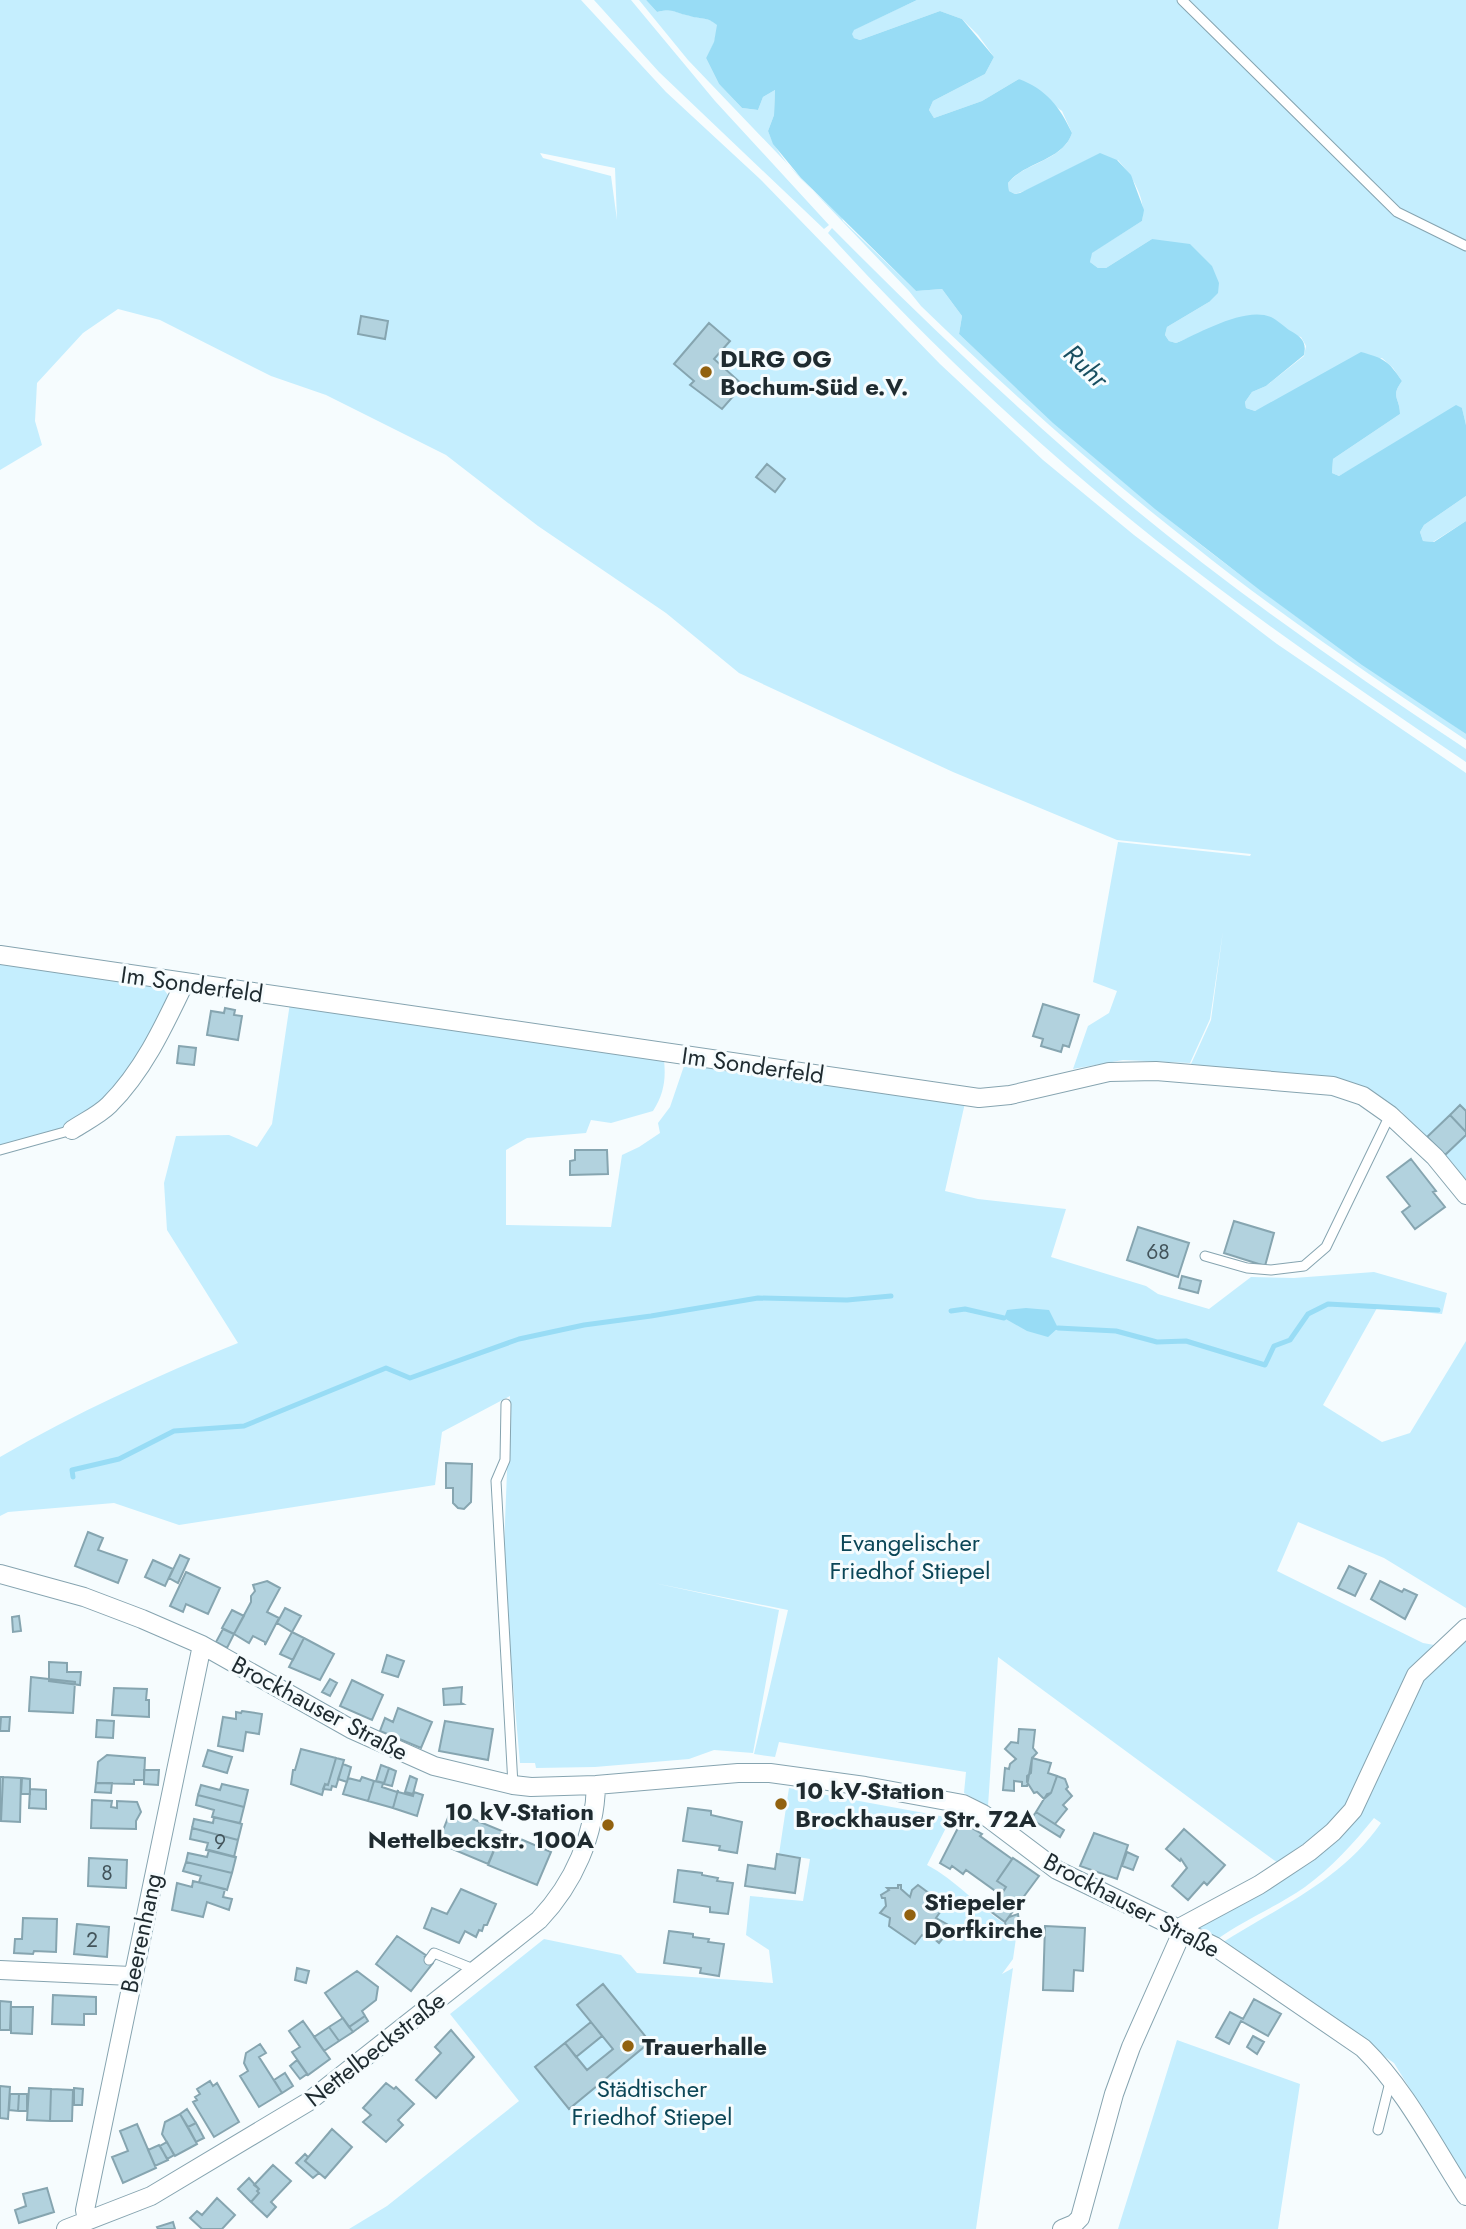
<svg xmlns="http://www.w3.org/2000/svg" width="1466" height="2229" font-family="Jost,sans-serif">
<rect width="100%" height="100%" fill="#f6fcfe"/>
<path fill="#c5eefe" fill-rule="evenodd" d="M0,0H581L666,92L760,179L940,364L1043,460L1134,535L1277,644L1466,773V1187L1401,1111L1365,1090L1336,1081L1191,1064L1211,1020L1223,931L1210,1019L1190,1063L1123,1060L1073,1069L1088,1026L1109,1013L1117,991L1093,982L1118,842L1250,856L1251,854L1117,840L953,772L739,673L666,613L538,526L446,455L326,395L271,376L160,320L118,309L83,333L37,383L35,421L42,445L0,470ZM540,153L615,168L617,220L611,176L543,158Z
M594,0H631L715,101L829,225L824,229L659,72Z
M639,0H646L657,12C675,8 675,13 691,16C704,20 706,16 718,25L714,43L706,58L719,84L742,108L758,110L763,97L775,90L774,115L768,131C781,166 816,192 842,218L843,221L916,291L942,289L962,316L959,334C1055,425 1155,513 1262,591C1328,641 1398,687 1466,734V740C1373,677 1280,615 1193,545C1097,470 1009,391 921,306L909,291L688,60Z
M917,0H1466V425L1462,408L1339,476L1332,473L1333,459L1400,414C1400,398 1390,397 1402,381L1393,368L1382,358L1255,411L1246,408L1245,402L1252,392L1266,386L1304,356L1306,346L1301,337L1228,321L1176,343L1169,341L1165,335L1167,327L1209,302L1152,239L1106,268H1098L1090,262L1091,253L1142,221C1147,199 1132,176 1118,160L1015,194L1009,191L1008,183C1025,162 1063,161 1072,133L1062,111L1019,79L982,101L934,118L929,110L933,101L985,74L994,57L978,35L962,19L940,11L860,40L854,38L851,34L853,30Z
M832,228C924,321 1019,411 1119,496C1229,588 1347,670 1466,749V762C1361,691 1256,619 1156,540C1039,447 929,344 828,233Z
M1466,496V521L1433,542L1423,541L1420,532L1424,525Z
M0,962L162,987L168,995L167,1005C142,1050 118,1104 68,1126C47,1135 23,1140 0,1145Z
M290,1003L664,1060C666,1079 664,1094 653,1111L611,1123L591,1120L586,1133L527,1138L506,1150V1225L611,1227L622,1155L639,1147L660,1133L658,1123L670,1107L685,1063L965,1103L945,1191L978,1199L1066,1209L1051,1257L1146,1286L1158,1294L1209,1309L1251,1277L1294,1278L1374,1272L1447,1293L1442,1314L1377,1308L1323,1405L1382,1442L1410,1433L1466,1341V1608L1384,1558L1298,1522L1277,1571L1423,1643L1440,1646L1349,1809L1282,1866L998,1657L988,1806L964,1793L966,1772L779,1742L775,1757L754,1754L788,1610L654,1583L779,1610L753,1753L714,1750L689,1759L595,1767L536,1768L535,1763H520L503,1572L510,1396L442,1432L435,1485L179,1525L114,1503L8,1512L0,1516V1457C76,1413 156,1376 238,1343L167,1230L164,1183L176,1136L229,1135L257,1147L272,1124Z
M1466,1638V2180L1394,2063L1220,1944C1278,1907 1340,1882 1381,1823L1374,1818C1354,1843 1331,1868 1305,1887C1276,1907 1244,1920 1216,1940L1194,1924L1336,1833L1419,1675Z
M789,1788L951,1818L927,1865C956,1880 977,1906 1004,1923L1005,1931H1017L1013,1959L1002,1974L1013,1968L976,2229H349L387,2206L519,2101L450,2014L544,1939L621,1955L637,1973L773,1983L769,1950L746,1935L750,1896L803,1901L810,1859L779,1854Z
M1177,2040L1300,2084L1278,2229H1118Z"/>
<path fill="#98dcf5" d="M646,0H917L854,30L852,34L854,38L860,40L940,11L962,19L994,57L985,74L933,101L929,110L934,118L982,101L1019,79C1046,89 1060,107 1072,133C1063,161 1024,162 1008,183L1009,191L1015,194L1020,193L1100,153L1117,160L1131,175L1144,210L1142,221L1092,253L1090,262L1098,268H1106L1152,239L1190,244L1212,266L1219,283L1218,293L1209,302L1167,327L1165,335L1169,341L1176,343C1200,333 1245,306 1271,317C1277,320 1284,326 1289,330C1301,337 1307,341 1304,355L1266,386L1252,392L1245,402L1246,408L1255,411L1361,352C1383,358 1389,361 1402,381C1390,397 1400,398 1400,414L1333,459L1332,473L1339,476L1456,405L1462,408L1466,425V496L1424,525L1420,532L1423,541L1434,542L1466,521V734L1362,665L1261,591L1155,509L1053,423L959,334L962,316L942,289L916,291L801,178L773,144L768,131L774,115L775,90L763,97L758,110L742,108L719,84L706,58L714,42L717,25C706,16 703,20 690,16C674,13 675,8 657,12Z
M1026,1308L1049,1310L1058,1328L1048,1337L1027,1331L1004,1318L1007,1310Z"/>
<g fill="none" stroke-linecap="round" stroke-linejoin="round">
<path stroke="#98dcf5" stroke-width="5" d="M951,1311L965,1309L1004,1318
M1058,1328L1116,1331L1157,1342L1186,1341L1265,1365L1274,1346L1290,1340L1308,1314L1328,1304L1438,1310
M73,1477L72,1470L119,1459L174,1431L244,1426L386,1368L410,1378L519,1339L584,1325L651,1316L758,1298L847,1300L891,1296"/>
</g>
<path fill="#b2d2de" stroke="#86a5b0" stroke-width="2" d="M361,316L388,321L385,339L358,334Z
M709,323L730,341L714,359L743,385L722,409L690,385L694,381L674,364Z
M767,464L785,479L775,492L756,477Z
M1043,1004L1079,1015L1069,1047L1063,1045L1061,1052L1041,1046L1043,1039L1033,1036Z
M225,1008L235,1010L234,1015L242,1016L238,1040L207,1035L211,1011L224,1013Z
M179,1046L196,1048L194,1065L177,1063Z
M1460,1105L1466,1111V1132L1450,1115Z
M1450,1115L1466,1132V1135L1445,1155L1427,1137Z
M575,1150H607L608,1174L570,1175V1161L575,1160Z
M1411,1159L1436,1191L1433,1192L1445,1207L1415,1229L1402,1212L1410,1206L1387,1177Z
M1234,1221L1274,1233L1265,1266L1224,1253Z
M1138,1227L1189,1243L1178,1277L1127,1260Z
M1182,1276L1201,1281L1198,1293L1179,1288Z
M446,1463L472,1464L471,1502L464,1509L458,1508L453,1503V1488H446Z
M88,1532L103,1538L98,1550L127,1560L118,1583L75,1566Z
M180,1555L189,1559L178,1583L169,1578Z
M153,1560L173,1569L165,1586L145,1577Z
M1349,1566L1366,1574L1355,1596L1338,1588Z
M186,1572L220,1588L208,1614L186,1604L183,1612L170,1606Z
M267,1581L280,1588L267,1612L279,1618L265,1645V1642L253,1636L249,1643L234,1634L251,1602V1596L255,1591L253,1585Z
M1380,1581L1402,1592L1404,1589L1417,1595L1405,1619L1371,1599Z
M285,1608L301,1616L292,1632L277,1623Z
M232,1610L244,1616L234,1634L222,1628Z
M19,1616L21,1631L13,1632L12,1617Z
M223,1629L234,1634L227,1648L216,1642Z
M292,1632L304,1638L293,1660L280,1654Z
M304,1638L334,1654L320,1680L289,1667Z
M387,1655L404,1661L398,1677L382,1672Z
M49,1662L67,1663V1672H81L80,1685L49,1681Z
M31,1677L75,1682L73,1713L29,1711Z
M330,1679L337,1683L330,1696L322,1692Z
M352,1680L383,1695L372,1720L340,1706Z
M462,1687L461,1703L463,1704L444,1705L443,1689Z
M114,1688L147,1689L146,1700H149V1717L112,1715Z
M398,1708L432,1722L421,1748L380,1731L385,1718L393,1722Z
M242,1711L262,1714L259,1734L246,1732L243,1751L218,1746L223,1717L236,1719V1712L241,1713Z
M1,1717H10L9,1731H0Z
M97,1720L114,1721L113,1738L96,1737Z
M445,1721L493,1729L488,1760L439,1751Z
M1019,1729L1035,1730L1033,1748L1037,1753L1032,1758L1027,1786H1022V1782L1014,1781V1791L1003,1790L1005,1768L1009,1769L1010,1764L1016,1759L1005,1749L1011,1742L1018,1743Z
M301,1749L336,1758L328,1785L325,1784L322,1795L291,1784L293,1770H295Z
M208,1750L232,1757L227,1773L203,1766Z
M107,1755L145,1758L144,1780H134V1784L96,1783L98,1762Z
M336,1758L344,1760L336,1787L332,1786L331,1790L323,1789L325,1784L328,1785Z
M1032,1758L1051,1763L1048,1773L1057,1776L1051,1793L1044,1799L1037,1792L1034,1793L1027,1782V1776L1031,1773Z
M343,1764L351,1767L347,1782L338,1779Z
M381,1765L389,1768L384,1783L376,1781Z
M389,1768L396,1771L392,1786L384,1784Z
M144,1770H159L158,1785L144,1784Z
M410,1776L417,1779L413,1794L405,1792Z
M1057,1776L1065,1779L1068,1787L1066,1789L1072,1796L1063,1805L1067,1809L1055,1824L1036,1812L1047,1794L1051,1793Z
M0,1777H3L1,1821H0Z
M3,1777L21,1778L20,1822L1,1821Z
M362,1777L374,1781L368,1801L343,1794L348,1778L360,1781Z
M22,1778L30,1779V1794H21Z
M374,1781L383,1783L382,1787L397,1792L398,1790L393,1808L368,1801Z
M96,1783H112L111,1793L95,1792Z
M222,1784L248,1790L244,1807L198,1795L201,1785L220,1790Z
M30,1789L46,1790V1809L29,1808Z
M398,1790V1792L413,1796L414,1792L423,1795L417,1816L393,1808Z
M198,1795L244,1807L240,1823L212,1817L214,1810L196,1805Z
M92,1800L112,1801L111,1807L117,1808V1801L137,1802L141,1812L136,1821V1829L91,1828Z
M688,1808L711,1811V1815L742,1822L737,1853L719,1850L720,1846L683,1841Z
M451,1810L502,1831L488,1864L438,1843Z
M1036,1812L1064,1830L1060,1837L1031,1819Z
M214,1817L242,1824L238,1840L192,1828L194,1819L213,1823Z
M961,1822L982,1834L980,1836L1012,1859L997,1881L1006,1887L1001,1895L966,1870L963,1874L952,1866L950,1869L940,1863Z
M192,1828L238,1840L234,1857L206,1850L208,1843L190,1839Z
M1184,1829L1225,1865L1207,1885L1204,1882L1188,1900L1172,1886L1187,1868L1181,1859L1180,1861L1166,1849Z
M502,1831L551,1852L537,1885L488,1865Z
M1094,1833L1128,1845L1117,1879L1080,1866Z
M209,1850L236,1857L232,1873L186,1862L188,1853L207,1857Z
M1127,1852L1138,1857L1133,1870L1122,1866Z
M777,1854L800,1858L795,1893L745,1886L748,1865L775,1869Z
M89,1858L127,1860L126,1888L88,1886Z
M1013,1858L1039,1876L1005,1922L990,1911L1006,1887L997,1881Z
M186,1862L232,1873L227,1890L199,1882L201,1876L183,1871Z
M678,1870L702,1873V1875L718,1878L717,1881L733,1883L728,1914L710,1912V1907L674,1902Z
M193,1881L225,1889L223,1897L232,1899L229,1910L207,1902L203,1917L172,1910L177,1883L192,1887Z
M898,1885H901V1889L910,1897L912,1890L918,1885L945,1905L936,1918L952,1927L939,1943L931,1936L929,1939L922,1935L915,1944L889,1926L890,1918L880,1913L886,1906L885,1898H882L881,1895L889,1890L887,1888H898Z
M461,1889L496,1904L487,1925H484L482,1931L479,1930L476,1937L465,1931L459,1943L424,1928L432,1908L447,1914Z
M1018,1914L1020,1929L1006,1930L1005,1922L1009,1917Z
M23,1918L57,1919L56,1952L34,1951L33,1954L14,1953L15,1939H22Z
M77,1924L109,1927L107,1957L74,1954Z
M1045,1926L1085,1928L1083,1971L1074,1970L1073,1991L1043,1990Z
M669,1931L693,1934V1937L709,1939L708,1942L724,1944L719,1976L700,1973L701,1968L664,1963Z
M397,1936L427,1956L425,1957L433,1963L411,1991L376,1964Z
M297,1968L309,1971L306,1983L295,1980Z
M357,1971L378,1987L376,2000L362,2011L365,2016L349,2027L325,1993Z
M603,1984L650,2042L569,2109L535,2067L565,2043L587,2070L613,2049L577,2005Z
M53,1995L96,1997V2014H84V2025L52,2024Z
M1254,1999L1281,2014L1268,2036L1241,2021L1229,2044L1216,2037L1230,2012L1243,2019Z
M0,2001L11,2002L10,2030H0Z
M11,2007H33L32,2034L11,2033Z
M365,2016L368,2021L353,2032L349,2027Z
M343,2018L353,2032L339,2041L329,2027Z
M303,2021L330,2059L308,2075L292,2052L300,2047L289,2031Z
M591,2022L602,2036L576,2057L565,2043Z
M329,2027L339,2041L324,2051L314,2037Z
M451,2030L474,2057L436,2098L416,2080L441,2053L435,2047Z
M1253,2036L1264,2042L1257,2054L1247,2047Z
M260,2044L266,2053L259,2057L282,2093L259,2107L240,2076L248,2071L244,2063L246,2053Z
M297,2060L307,2074L300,2079L290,2066Z
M285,2073L293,2086L282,2093L274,2080Z
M210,2081L213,2086L217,2083L239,2122L214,2137L193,2102L197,2100L195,2097L200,2094L197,2089Z
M386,2083L394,2089L396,2087L414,2104L398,2120L403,2125L386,2142L363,2122L371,2115L363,2108Z
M0,2086L10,2087L8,2119L0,2118Z
M29,2088L51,2089L50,2121L27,2120Z
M74,2088L83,2089L82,2105H74Z
M51,2089L73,2090L72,2121H50Z
M10,2094H19L18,2111L9,2110Z
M19,2094H27V2111H18Z
M187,2109L196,2123L188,2127L180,2114Z
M180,2114L197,2144L175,2156L162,2134L165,2122Z
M196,2123L204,2138L196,2142L188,2127Z
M137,2124L156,2168L123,2183L112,2157L128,2151L120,2131Z
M332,2129L352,2147L325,2178L305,2161Z
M167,2142L174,2155L167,2159L160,2146Z
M159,2145L168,2160L155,2166L148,2150Z
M305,2154L308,2157L305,2161L319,2173L313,2178L296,2163Z
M273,2165L291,2181L271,2202L276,2207L267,2217L251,2202L259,2193L257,2191L259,2189L254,2185Z
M249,2178L259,2189L257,2191L259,2193L251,2202L238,2189Z
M47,2188L54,2212L19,2223L15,2210L26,2206L23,2194Z
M217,2198L235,2215L222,2229H202L190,2218L197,2211L202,2215Z
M173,2222L175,2229H158L157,2227Z"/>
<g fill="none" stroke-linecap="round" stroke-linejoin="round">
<defs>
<path id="service" d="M1182,0L1397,212L1466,246
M0,1150L72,1130
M1205,1256L1247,1268L1271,1270L1304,1266L1326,1247L1390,1115
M506,1404L505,1460L496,1481L513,1785
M429,1960L434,1953L476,1970
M1378,2130L1390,2082"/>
<path id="minor" d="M0,955L979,1098L1010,1095L1109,1072L1156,1071L1333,1086L1363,1096L1390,1115L1435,1157L1466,1195
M72,1130C84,1122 99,1115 109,1105C143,1071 164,1026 184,984
M0,1574L84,1597L142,1619L202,1645L351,1729L434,1766L513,1785L531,1787L596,1785L738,1773H770L865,1786L963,1804L983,1814L1057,1870L1214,1946L1363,2048C1406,2090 1434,2147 1466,2196
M1179,1928L1259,1885L1309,1852L1333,1832L1353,1810L1416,1675L1466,1628
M0,1970L131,1976
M87,2221L85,2210L202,1645
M66,2229L151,2196L308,2102L539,1920C574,1883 595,1835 596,1785
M1062,2229L1074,2224L1080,2218L1114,2094L1131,2047L1183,1930"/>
</defs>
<use href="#service" stroke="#86a4b0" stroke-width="11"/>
<use href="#minor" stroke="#86a4b0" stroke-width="20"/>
<use href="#service" stroke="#fff" stroke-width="9"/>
<use href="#minor" stroke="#fff" stroke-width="18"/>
</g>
<g fill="#926210" stroke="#f6fcfe" stroke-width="2.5">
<circle cx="706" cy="372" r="7"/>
<circle cx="781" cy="1804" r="7"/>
<circle cx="608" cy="1825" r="7"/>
<circle cx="910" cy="1915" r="7"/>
<circle cx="628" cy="2046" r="7"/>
</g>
<g text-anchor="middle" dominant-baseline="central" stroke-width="6" stroke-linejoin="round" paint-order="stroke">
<g font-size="21" fill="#44555c">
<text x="1158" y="1252">68</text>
<text x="220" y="1842">9</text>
<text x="107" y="1873">8</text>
<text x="92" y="1940">2</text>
</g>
<g font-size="24" font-weight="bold" fill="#1f2b30" stroke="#f6fcfe" text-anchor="start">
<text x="720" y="358">DLRG OG<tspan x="720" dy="28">Bochum-Süd e.V.</tspan></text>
<text x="795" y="1790">10 kV-Station<tspan x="795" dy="28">Brockhauser Str. 72A</tspan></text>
<text x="594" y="1811" text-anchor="end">10 kV-Station<tspan x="594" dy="28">Nettelbeckstr. 100A</tspan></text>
<text x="924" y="1901">Stiepeler<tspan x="924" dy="28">Dorfkirche</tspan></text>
<text x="642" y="2046">Trauerhalle</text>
</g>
<g font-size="24" fill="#1f2b30" stroke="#f6fcfe">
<text transform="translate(192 984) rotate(8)">Im Sonderfeld</text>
<text transform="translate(753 1065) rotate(8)">Im Sonderfeld</text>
<text transform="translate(320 1708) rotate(28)">Brockhauser Straße</text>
<text transform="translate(1132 1905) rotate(28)">Brockhauser Straße</text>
<text transform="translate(141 1933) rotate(-78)">Beerenhang</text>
<text transform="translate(375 2049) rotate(-38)">Nettelbeckstraße</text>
</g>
<g font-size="24" fill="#0b4657" stroke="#f6fcfe">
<text x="910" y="1542">Evangelischer<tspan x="910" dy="28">Friedhof Stiepel</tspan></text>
<text x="652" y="2088">Städtischer<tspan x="652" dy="28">Friedhof Stiepel</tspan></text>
</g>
<g font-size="26" font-style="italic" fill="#184f61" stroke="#f6fcfe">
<text transform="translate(1086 366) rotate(44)">Ruhr</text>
</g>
</g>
</svg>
